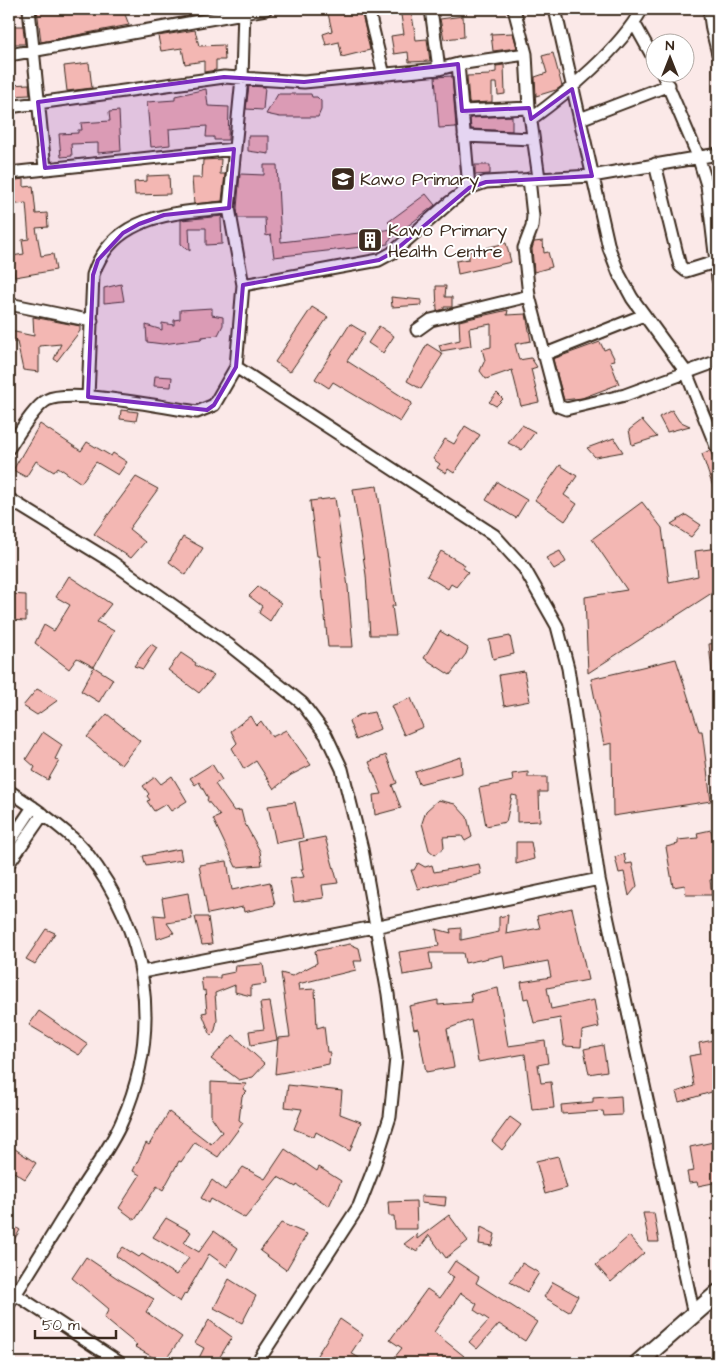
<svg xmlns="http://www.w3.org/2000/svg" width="727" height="1372" font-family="'Architects Daughter',sans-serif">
<rect width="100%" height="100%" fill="#fbe9e8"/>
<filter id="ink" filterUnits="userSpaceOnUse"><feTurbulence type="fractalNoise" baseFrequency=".02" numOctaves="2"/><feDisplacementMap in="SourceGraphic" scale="10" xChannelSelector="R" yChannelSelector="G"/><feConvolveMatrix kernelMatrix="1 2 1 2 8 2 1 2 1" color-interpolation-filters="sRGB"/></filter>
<g filter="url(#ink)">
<path fill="#f3b7b3" stroke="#3b2a1e" d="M37,9H123L129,25L41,42Z
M327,9H361L370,50L342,57L339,42L326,45L323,34L332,31Z
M400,9H411L416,40L427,39L430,61L409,62L408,52L394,54L391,36L404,34Z
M463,16L464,37L444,39L440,19Z
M11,26H23L25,44H12Z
M195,30L199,46L224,45L225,60H216V70L204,72V61L185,64L182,48L161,51L158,36Z
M513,33L517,48L493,51L491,34Z
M553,53L562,86L556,90L536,96L535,77L547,73L542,56Z
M89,63L92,88L67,91L64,66Z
M504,65L505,94L498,95L497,83H492V102L469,103L467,76L490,75V73L496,72V66Z
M452,76L456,127L439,128L435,77Z
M29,84L30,95L9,96V85Z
M249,86L265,87L263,110L246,109Z
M206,89L208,106L229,107L228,140H214V137H206L207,126L169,129L170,145L151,147L147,102L175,100V96Z
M278,94H311L312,97H317L321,101V110L318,117H280L266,114Z
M119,111L121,151L98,153V143L71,144L72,156L61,157L59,134L78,133V130H82L81,123L110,121L109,112Z
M512,116V131L471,129L470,118Z
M248,136H269V154L248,151Z
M221,159L220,174H225L222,201L194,204L192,178H202L203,160Z
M264,165H277L281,242L394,229L388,222L426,194L435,205L388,241V244L274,257L271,235L266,236L265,218H238L237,208L240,174L264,175Z
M475,165H490V174L475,175Z
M169,175L170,194L135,195L134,182L147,181V176Z
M24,179V187L33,186L36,214L47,213L48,227L36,228L41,256L53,254L56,270L15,277L12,256L24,254L22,240L29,239L26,203L9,205V181Z
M223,216L221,218L222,244L206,245V228H189L190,251L181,244V220Z
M543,241L544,253L548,252L552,267L534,272L532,249L534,242Z
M506,243L511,262L458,274L456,261L469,259V252Z
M121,284L124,301L104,303V288Z
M436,286H446L445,297H452V307H444V309L437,311Z
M391,297L421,300V305L392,307Z
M312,307L328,317L290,372L275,362Z
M212,308V315L223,317V325L218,335L202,337L201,339L193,340L163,344L147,342L146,325L162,330V323L174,325V320L180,319V310Z
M508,310L507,315L526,314L531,341L515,344L519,360L531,358L537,367L531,369L539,402L521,406L512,370L486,379L480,371L485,360L482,349L491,347V324L469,328L471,346L441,351L439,345L460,340L459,321Z
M33,317L80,326V331L57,361L54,359L61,344L39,346V372L23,370L17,342H10V331L34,336Z
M350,324L365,333L347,361L412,403L400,422L333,382L329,388L315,379Z
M379,326L394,336L383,353L368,343Z
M600,342L604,350L609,348L615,360L610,361L619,384L582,398L564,400L553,359Z
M427,344L443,354L421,389L407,381Z
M155,376L172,377L171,387L154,386Z
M497,393L503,399L496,406L489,402Z
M121,410L138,412L136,421L120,419Z
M672,410L679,421L690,426L667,432L659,417Z
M642,420L657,437L632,445L629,430Z
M40,424L81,451L87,442L111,456L113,453L127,462L118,475L96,462L81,483L58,467L54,472L36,461L26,477L13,470Z
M522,425L535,432L522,450L508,443Z
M465,426L480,435L454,473L448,469L446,473L437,468L440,464L433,459L445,439L454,444Z
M614,438L623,452L595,457L587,448Z
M710,450L713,457L718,458L717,499L702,454Z
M560,465L577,476L564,495L577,504L565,521L535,500Z
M136,477L158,489L129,529L145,542L131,558L94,534Z
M497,482L527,500L516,518L486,500Z
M377,486L395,606H392L396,635H370L366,575L353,489Z
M335,498L348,587L353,647H328L319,556H317L310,501Z
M642,502L662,528L669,582L698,576L695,551L718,548V589L588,673L585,597L627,590L592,539Z
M686,515L701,525L691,537L671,524Z
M183,537L203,548L186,575L169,562Z
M441,551L465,565L463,568L468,572L456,587L451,584L448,589L427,576Z
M560,551L566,562L554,569L546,558Z
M69,576L111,604L97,622L114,631L94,667L77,658L69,669L35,643L44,625L54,631L70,605L56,597Z
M258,587L281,603L270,621L259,613L262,606L249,596Z
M9,594L26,595V621L9,620Z
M440,631L468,648L466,654L450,675L424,658Z
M510,636L514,654L493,659L489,640Z
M718,643V672L712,673L709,644Z
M151,644L157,648L143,669L134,666Z
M181,653L196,663L195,665L214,676L199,693L168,670Z
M676,659L699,731H702L711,801L613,816L612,743L604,745L591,679Z
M94,667L113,679L99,702L81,691Z
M524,671L530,701L504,706L499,675Z
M37,689L58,700L37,715L23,706Z
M411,698L423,727L404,735L391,706Z
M374,712L380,729L356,740L349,721L359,715Z
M107,714L140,741L121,765L87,737Z
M250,716L256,726L261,721L272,737L286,730L311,765L291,775L274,789L256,761L244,769L232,748L237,743L231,731Z
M43,732L62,745L55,759L59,761L48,780L33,771L35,767L26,759Z
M386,755L397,783L392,785L401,808L375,815L373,795L382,794L369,762Z
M461,757L462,773L419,784L415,772Z
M212,764L222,780L215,784L234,811L241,810L244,822L260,851L262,865L236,867L213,819L220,816L207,800L208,798L199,782L195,785L190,778Z
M528,772V777H547V792H539L540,821L517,822V796L512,795L506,822L486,826L479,788L513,781L512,774Z
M172,776L187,801L171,811L166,804L154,811L147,801L150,800L147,796L149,794L143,786L155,777L161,784Z
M438,800L455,804L467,817L472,837L465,841L462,836L443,837L444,848L435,855L429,850L422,823L426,811Z
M295,802L303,838L276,843L268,806Z
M711,830L718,869V878L710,880L712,895H686L685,885L673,887L666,847L678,844V840L698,838L697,833Z
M325,837L338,883L322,885L324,898L294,902L290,879L304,877L301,869H303L299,842Z
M516,842H531L534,859L516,864Z
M180,849L182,860L146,866L143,856Z
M624,854L626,864L632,863L637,886L629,896L624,872L619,873L615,857Z
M227,861L232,890L270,882L275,905L244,912L243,907L208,914L199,865Z
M418,863L425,867L432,865L434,872L479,864L481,874L418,889L411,870H414Z
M188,893L192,919L167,923L174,933L157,939L154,915L165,916L162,898Z
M572,908L588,980L547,988L551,1009L594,1000L599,1027L582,1031L581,1047L564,1046L560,1018L534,1023L528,998L524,999L521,982L551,977L548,961L505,969L503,955L465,963L463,953H429L432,970L403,975L399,952L439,946L436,929L451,933L450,929L461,928V940L499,932V917L508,915L506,934L540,928L537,916Z
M195,917H208L212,944L202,945Z
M46,929L55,933L35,964L26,959Z
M350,944L359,948L362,961H354L356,970L298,984L299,990L315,989L317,1028L324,1026L327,1052H330L329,1064L275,1074L278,1038L290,1037L281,973L292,976L317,963L315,951Z
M263,964L266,984L251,986V996L235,992V985L215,993L217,1020L215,1030L211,1036L202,1013L207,1012L205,990L203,991L201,978H220V975L235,972L236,966Z
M498,988L508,1046L545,1041L548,1063L538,1065L541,1083L551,1082L554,1108L532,1110L525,1054L478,1062L471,1020L447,1029L454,1067L426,1072L418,1028L414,1029L409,1006L438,1000V1005L472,1002L470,994Z
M270,1002L277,1040L251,1045L249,1031L264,1029L260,1003Z
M39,1011L88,1045L79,1055L29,1025Z
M233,1035L265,1064L253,1077L239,1080L211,1059Z
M718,1039V1054L714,1055L715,1059L713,1060L716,1080L718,1079V1090L679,1102L676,1092L694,1086L689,1056L701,1054L699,1043Z
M603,1045L607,1071L589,1074L584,1049Z
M211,1082L247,1084L243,1089L247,1091L242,1096L239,1120L243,1123L218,1157L195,1142L181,1162L179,1161L163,1190L157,1186L135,1220L119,1208L140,1175L133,1171L146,1143L149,1145L169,1112L211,1144L222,1132L211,1116Z
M288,1085L342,1091L340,1114L361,1122L350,1151L316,1132L314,1137L294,1129L302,1109L285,1107Z
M621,1096L622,1115L604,1116L603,1111L562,1114L561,1105L593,1102V1098Z
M510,1117L521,1125L502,1150L492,1141Z
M718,1141V1182L698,1186L697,1182L689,1183L687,1172L694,1171L690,1147Z
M9,1145L36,1163L25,1179L14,1172L9,1180Z
M285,1149L317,1171L319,1167L341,1181L329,1206L297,1185L296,1187L278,1177L245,1218L211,1199L209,1203L201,1198L212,1180L225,1190L243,1167L265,1179Z
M558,1156L567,1188L545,1194L536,1161Z
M421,1196L446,1197L445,1206L421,1203Z
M416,1201L417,1229H395L394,1216H389L388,1202Z
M643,1213H654L659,1242H649Z
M449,1215L468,1241L446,1258L429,1235L417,1252L404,1244L417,1234V1239Z
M166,1218L191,1232L184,1243L199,1252L214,1231L238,1248L227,1267L209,1254L186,1294L185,1293L180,1302L116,1256L123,1247L139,1257L142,1254L176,1275L189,1258L153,1237Z
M9,1223L20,1230L9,1248Z
M281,1223L307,1234L286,1270L260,1251Z
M481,1227L495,1234L492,1246L479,1244Z
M629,1236L644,1253L611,1282L596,1265Z
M86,1257L120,1280L154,1299L146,1312L182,1337L163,1363L135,1347L137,1345L104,1318L109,1309L72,1278Z
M455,1261L479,1277L476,1283L537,1322L525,1341L499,1324L477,1349L469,1342L489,1320L474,1310L477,1304L461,1293L434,1332L464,1356L458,1363H390L402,1348L390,1340L427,1289L440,1298L454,1277L447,1273Z
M522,1263L539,1273L527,1292L510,1282Z
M229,1279L256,1296L242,1323L214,1308Z
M553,1282L578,1296L569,1312L544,1297Z
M340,1319L363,1335L351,1353L367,1363H312Z
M209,1320L232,1337L216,1363L199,1358L204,1348L195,1343Z"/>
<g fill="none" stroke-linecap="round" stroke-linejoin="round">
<defs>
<path id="street" d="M29,9L45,168
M368,9L384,75
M431,9L439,69
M514,9L526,54L529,108L539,178
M555,9L609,248L619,274L632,298L686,372L718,451
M709,9L712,30L718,54
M634,23L654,59
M9,55L266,9
M458,64L526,54
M662,72L698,156L707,185L718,279
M9,107L224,77L304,82L439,69L458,64L469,188
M462,111L529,108
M531,119C568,92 620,49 642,9
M580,119L669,85
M464,136L533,139
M655,164L680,266L686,271L715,262
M9,173L234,149
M529,179L533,216L532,227L524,248L529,296L558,406L566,409L625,395L718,361
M243,285L229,208L242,78L244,9
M9,304L92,321
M417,330L431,320L529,296
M543,355L644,315
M236,367L494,535L524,568L557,626L568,668L599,879
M88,397L93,275C112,215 175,212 229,208
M9,448C18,435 34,407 47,400C69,388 169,408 197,412L214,405L236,367L243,285L379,260L392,253L450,202L469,188L486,182L592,176L718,154
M9,499L112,562L229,645L302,703L326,735L342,769L362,849L388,994L396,1058L390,1117L373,1170L359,1206L257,1363
M9,791C32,806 68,830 86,852C148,931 163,1029 122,1121C112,1145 95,1167 81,1189C57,1227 34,1266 9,1304
M9,843L33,807
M9,863L43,814
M142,972L374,927L599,879L694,1315
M15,1294L120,1363"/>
<path id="secondary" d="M638,1363L718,1293"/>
</defs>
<use href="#street" stroke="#3b2a1e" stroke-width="15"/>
<use href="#secondary" stroke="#3b2a1e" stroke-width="20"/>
<use href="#street" stroke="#fff" stroke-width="11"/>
<use href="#secondary" stroke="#fff" stroke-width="16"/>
</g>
</g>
<path fill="#7b2cbf" fill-opacity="0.2" stroke="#7b2cbf" stroke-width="4" stroke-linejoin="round" d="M458,64L462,111L529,108L531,119L572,89L592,176L486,182L469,188L392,253L379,260L243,285L236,367L214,405L207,410L88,397L93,275L98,260L123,233L139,224L164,215L229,208L234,149L45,168L38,102L224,77L304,82Z"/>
<defs>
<symbol id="school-square" viewBox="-11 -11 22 22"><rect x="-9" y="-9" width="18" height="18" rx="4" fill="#3b2a1e" stroke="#fff"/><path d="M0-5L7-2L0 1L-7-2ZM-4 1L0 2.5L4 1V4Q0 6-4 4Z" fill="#fff"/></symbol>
<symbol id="building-square" viewBox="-11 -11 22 22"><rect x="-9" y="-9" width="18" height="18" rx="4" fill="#3b2a1e" stroke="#fff"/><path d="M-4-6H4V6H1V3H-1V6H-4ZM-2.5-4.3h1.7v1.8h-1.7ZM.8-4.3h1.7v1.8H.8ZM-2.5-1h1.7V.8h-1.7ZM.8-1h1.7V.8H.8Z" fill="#fff"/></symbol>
</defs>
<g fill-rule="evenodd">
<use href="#school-square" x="329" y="165" width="28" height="28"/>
<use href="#building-square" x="356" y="226" width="28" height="28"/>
</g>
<g text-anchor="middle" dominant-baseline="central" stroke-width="4" stroke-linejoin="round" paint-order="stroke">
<g font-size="18" fill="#3b2a1e" stroke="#fff" text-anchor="start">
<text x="360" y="179">Kawo Primary</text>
<text x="388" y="230">Kawo Primary<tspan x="388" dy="21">Health Centre</tspan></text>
</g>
</g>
<rect width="727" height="1372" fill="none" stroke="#fff" stroke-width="30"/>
<rect x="15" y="15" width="697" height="1342" fill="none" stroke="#3b2a1e" stroke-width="2" filter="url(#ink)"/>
<g transform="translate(670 58)"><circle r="24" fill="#ffffff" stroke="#b1aaa5"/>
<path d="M0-4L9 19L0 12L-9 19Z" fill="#3b2a1e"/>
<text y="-8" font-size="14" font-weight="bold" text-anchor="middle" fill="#3b2a1e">N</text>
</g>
<path d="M35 1330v8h81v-8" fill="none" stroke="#3b2a1e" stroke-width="2.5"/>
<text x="42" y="1330" font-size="15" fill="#3b2a1e" stroke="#ffffff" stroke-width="4" paint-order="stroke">50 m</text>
</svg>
